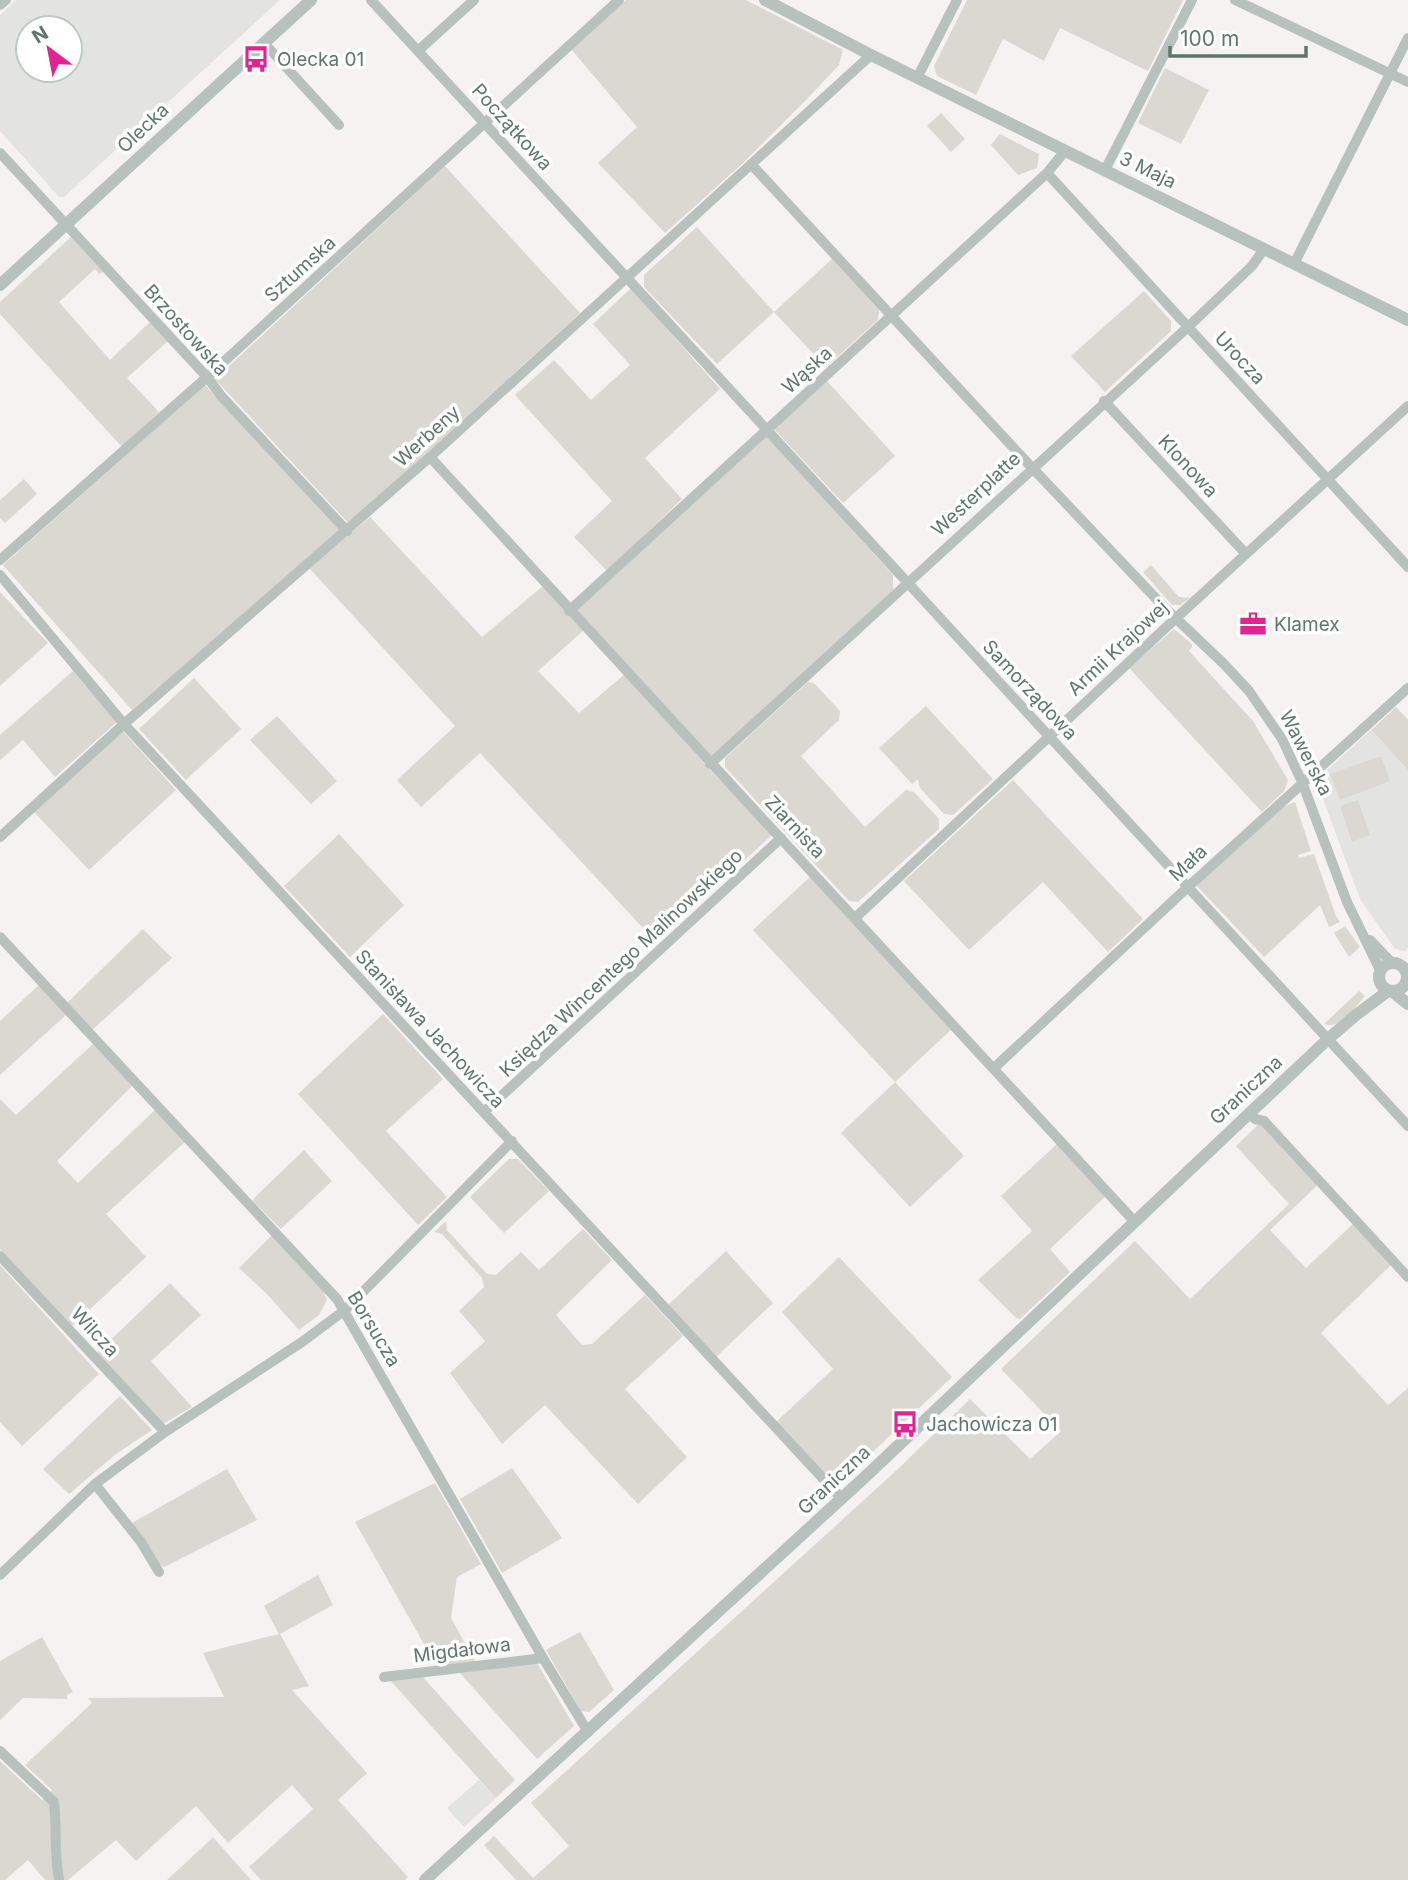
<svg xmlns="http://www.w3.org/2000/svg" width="1408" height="1880" font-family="Inter,sans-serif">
<rect width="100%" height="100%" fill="#f6f2f2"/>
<path fill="#e3e4e2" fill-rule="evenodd" d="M16,0H280L64,197H59L0,131V15ZM70,28V70H28V28Z
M1396,707L1408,720V948L1405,951L1395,949L1360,899L1316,780Z
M479,1780L496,1798L464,1827L447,1808Z"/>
<path fill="#dad8d1" d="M626,0H746L843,50L839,65L807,99L742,164L665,233L598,163L637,127L571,49Z
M967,0H1183L1148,71L1060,28L1044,61L1003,39L976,95L937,76L934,66Z
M1165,68L1209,90L1181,144L1138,123Z
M941,113L965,139L951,152L927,126Z
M1000,134L1039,154L1037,168L1018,175L991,145Z
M445,166L580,313L349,524L215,379Z
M697,227L774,312L832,259L879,310L878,320L826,367L774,312L717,364L644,287V275Z
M71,237L103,272L99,274L95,269L59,302L110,360L150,322L168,341L127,378L159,412L122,447L0,314V302Z
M631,288L720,389L645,458L682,499L607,571L574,537L612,501L515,395L554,360L591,400L630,365L593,324Z
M1144,291L1171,321V331L1105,392L1071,356Z
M827,381L895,456L843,503L774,429Z
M205,385L340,531L132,710L3,565Z
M767,436L893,575V590L710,758L575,611Z
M24,479L37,494L5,523L0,518V500Z
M370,517L482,637L543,586L584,630L538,671L579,713L625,674L711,771L773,834L656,942L480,753L421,807L397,780L455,726L309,568Z
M1151,565L1179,597L1190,598L1180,605H1172L1143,572Z
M0,592L48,643L0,686Z
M1174,629L1192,644V647L1189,651L1253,721L1288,780L1284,791L1262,812L1129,668Z
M73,671L117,722L55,777L23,740L0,760V735Z
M194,678L241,729L186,780L139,729Z
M808,682L814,683L840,711L839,720L801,756L865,827L906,790L914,792L939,819V829L858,902L849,901L725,767V758Z
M926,706L993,779L953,815L944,814L920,788L918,779L912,784L879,748Z
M1396,707L1408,720V770L1372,730Z
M277,716L337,781L311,804L250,740Z
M122,730L176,790L89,870L34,812Z
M1381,756L1390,781L1340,800L1330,774Z
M1013,780L1143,919L1108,952L1043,882L969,950L904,881Z
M1358,800L1370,835L1352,842L1340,806Z
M1295,802L1311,851L1298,855L1299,858L1314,854L1336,916L1340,922L1329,927L1320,905L1264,957L1196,885L1282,807Z
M339,834L404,905L350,957L284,886Z
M812,875L953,1028L895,1082L964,1156L910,1207L841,1133L895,1082L753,930Z
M1345,926L1360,947L1349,957L1334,933Z
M143,929L172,958L92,1030L67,1003Z
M39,985L67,1014L0,1075V1021Z
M1359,991L1365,996C1355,1007 1341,1030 1324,1024Z
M383,1014L443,1079L386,1131L447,1197L418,1225L298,1094Z
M93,1044L132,1086L57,1161L78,1183L155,1110L186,1141L106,1214L146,1257L72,1326L0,1249V1099L16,1115Z
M1261,1122L1318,1185L1270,1230L1306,1268L1354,1223L1391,1265L1321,1333L1388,1405L1408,1388V1880H516L484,1845L494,1836L533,1878L569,1846L531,1803L898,1469L970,1399L1030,1459L1061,1431L1001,1369L1135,1241L1190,1299L1289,1204L1236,1146Z
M1059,1142L1108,1194L1050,1249L1070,1272L1020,1319L1016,1318L978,1280L1032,1231L1001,1196Z
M304,1150L332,1181L281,1229L253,1201L254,1198Z
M509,1159H518L549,1191L504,1233L470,1197Z
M446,1221L447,1230L487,1274L496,1275L521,1252L539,1270L583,1229L612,1260L556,1315L582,1345L592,1344L645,1295L683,1336L625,1389L687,1457L638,1504L545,1405L502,1444L450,1373L485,1341L459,1311L484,1287L482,1278L442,1234L434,1232Z
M272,1235L321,1287L327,1300L319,1315L299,1330L267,1294L239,1268Z
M726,1251L773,1303L716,1357L667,1306Z
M839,1257L952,1377L842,1481H829L776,1422L833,1369L782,1312Z
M0,1265L99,1374L22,1446L0,1422Z
M170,1283L201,1315L151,1361L192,1407L163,1424L97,1353Z
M120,1396L152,1430L116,1454L69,1494L43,1469Z
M512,1468L562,1538L502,1573L460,1499Z
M227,1469L257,1520L164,1567L156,1561L132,1523Z
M435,1483L481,1564L457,1577L451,1618L476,1663L437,1667L355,1522Z
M318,1575L333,1605L280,1634L309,1686L292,1690L367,1773L338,1800L408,1877L405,1880H261L249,1867L313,1809L292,1785L228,1843L196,1806L136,1861L116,1840L68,1880H45L28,1860L5,1880H0V1761L42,1800L52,1790L25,1765L92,1703L88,1698L224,1697L203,1653L279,1634L264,1606Z
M580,1632L614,1690L589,1712L581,1711L546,1650Z
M42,1637L73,1692L67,1695V1699L23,1698L0,1720V1661Z
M537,1663L574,1726L537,1759L459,1672Z
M422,1676L515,1780L496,1798L389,1679Z
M213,1837L251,1880H167L209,1841Z"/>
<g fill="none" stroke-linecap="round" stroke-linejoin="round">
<path stroke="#b7c1bd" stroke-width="10" d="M371,0L1408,1126
M1235,0L1408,82
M0,5L6,0
M264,43L339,125
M419,50L474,0
M917,78L957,0
M0,153L207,377L222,397L347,531
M751,164L1022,457L1165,608L1224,664L1249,691L1282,739L1302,782L1347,902L1380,970
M1105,170L1192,0
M1047,173L1408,567
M1294,264L1408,38
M1104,401L1246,554
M430,457C663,713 900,966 1134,1221
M0,560L207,377L619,0
M0,575L124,724L842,1499
M569,611L1047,173L1065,151
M710,764L1188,327L1252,266L1264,249
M0,837L124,724L430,457L871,55
M855,918L1175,619L1408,406
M0,937L337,1299L543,1658L588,1732
M1370,940L1392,963
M994,1068L1189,886L1408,688
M484,1112L781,838
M1250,1113L1255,1119L1264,1121L1408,1277
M0,1256L165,1432
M95,1484L141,1542L159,1572
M0,1575L95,1484L165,1432L302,1342L345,1310L512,1141
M384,1677L543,1658
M0,1751L54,1802C57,1828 54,1854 59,1880"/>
<path stroke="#b7c1bd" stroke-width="12" d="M765,0L871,55L1408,320
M0,285L311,0
M1379 977a14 14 0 1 1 28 0a14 14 0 1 1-28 0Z
M1393,992L1408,1004
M425,1880L865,1477L1328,1039L1356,1015L1388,991"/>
</g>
<defs>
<symbol id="bus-bare" viewBox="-9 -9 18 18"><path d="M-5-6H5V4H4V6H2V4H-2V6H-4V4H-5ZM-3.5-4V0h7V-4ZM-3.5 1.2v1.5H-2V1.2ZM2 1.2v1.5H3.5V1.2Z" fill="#e42392" stroke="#fff" stroke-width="2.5" paint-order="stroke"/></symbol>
<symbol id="office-bare" viewBox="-9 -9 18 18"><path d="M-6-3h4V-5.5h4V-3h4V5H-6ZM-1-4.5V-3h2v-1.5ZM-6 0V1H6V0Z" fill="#e42392" stroke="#fff" stroke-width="2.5" paint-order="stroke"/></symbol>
</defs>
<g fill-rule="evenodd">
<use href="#bus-bare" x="237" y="40" width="38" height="38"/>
<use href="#office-bare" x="1234" y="605" width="38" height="38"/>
<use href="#bus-bare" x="886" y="1405" width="38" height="38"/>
</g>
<g text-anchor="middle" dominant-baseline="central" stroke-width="7" stroke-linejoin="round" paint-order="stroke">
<g font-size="19" fill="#5c786e" stroke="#fff" text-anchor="start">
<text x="277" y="59">Olecka 01</text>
<text x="1274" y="624">Klamex</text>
<text x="926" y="1424">Jachowicza 01</text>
</g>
<g font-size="19" fill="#5c786e" stroke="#fff">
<text transform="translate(512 127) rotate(48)">Początkowa</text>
<text transform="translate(143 128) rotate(-43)">Olecka</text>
<text transform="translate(1148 170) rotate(26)">3 Maja</text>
<text transform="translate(300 269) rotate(-42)">Sztumska</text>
<text transform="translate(186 330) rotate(48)">Brzostowska</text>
<text transform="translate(1240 358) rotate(47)">Urocza</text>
<text transform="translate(807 370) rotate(-42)">Wąska</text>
<text transform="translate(427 436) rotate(-42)">Werbeny</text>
<text transform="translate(1188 466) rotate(47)">Klonowa</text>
<text transform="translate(976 494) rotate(-43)">Westerplatte</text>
<text transform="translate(1118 648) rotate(-43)">Armii Krajowej</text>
<text transform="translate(1030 690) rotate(47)">Samorządowa</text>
<text transform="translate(1306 753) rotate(63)">Wawerska</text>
<text transform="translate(795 827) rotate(47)">Ziarnista</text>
<text transform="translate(1188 863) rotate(-43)">Mała</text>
<text transform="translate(621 963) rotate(-43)">Księdza Wincentego Malinowskiego</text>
<text transform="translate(430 1029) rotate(47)">Stanisława Jachowicza</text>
<text transform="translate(1246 1090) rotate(-43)">Graniczna</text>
<text transform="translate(374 1329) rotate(59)">Borsucza</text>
<text transform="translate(95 1332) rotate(47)">Wilcza</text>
<text transform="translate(834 1480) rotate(-43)">Graniczna</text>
<text transform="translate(462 1650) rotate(-7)">Migdałowa</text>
</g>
</g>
<g transform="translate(49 49) rotate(328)"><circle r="33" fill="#ffffff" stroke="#bec9c5" stroke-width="2"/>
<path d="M0-5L12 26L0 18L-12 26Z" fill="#e42392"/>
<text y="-10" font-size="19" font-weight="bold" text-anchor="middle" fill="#5c786e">N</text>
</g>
<path d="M1170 46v10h136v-10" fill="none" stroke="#5c786e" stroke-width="3.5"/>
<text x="1180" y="46" font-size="21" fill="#5c786e" stroke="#ffffff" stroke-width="5" paint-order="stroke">100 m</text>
</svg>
